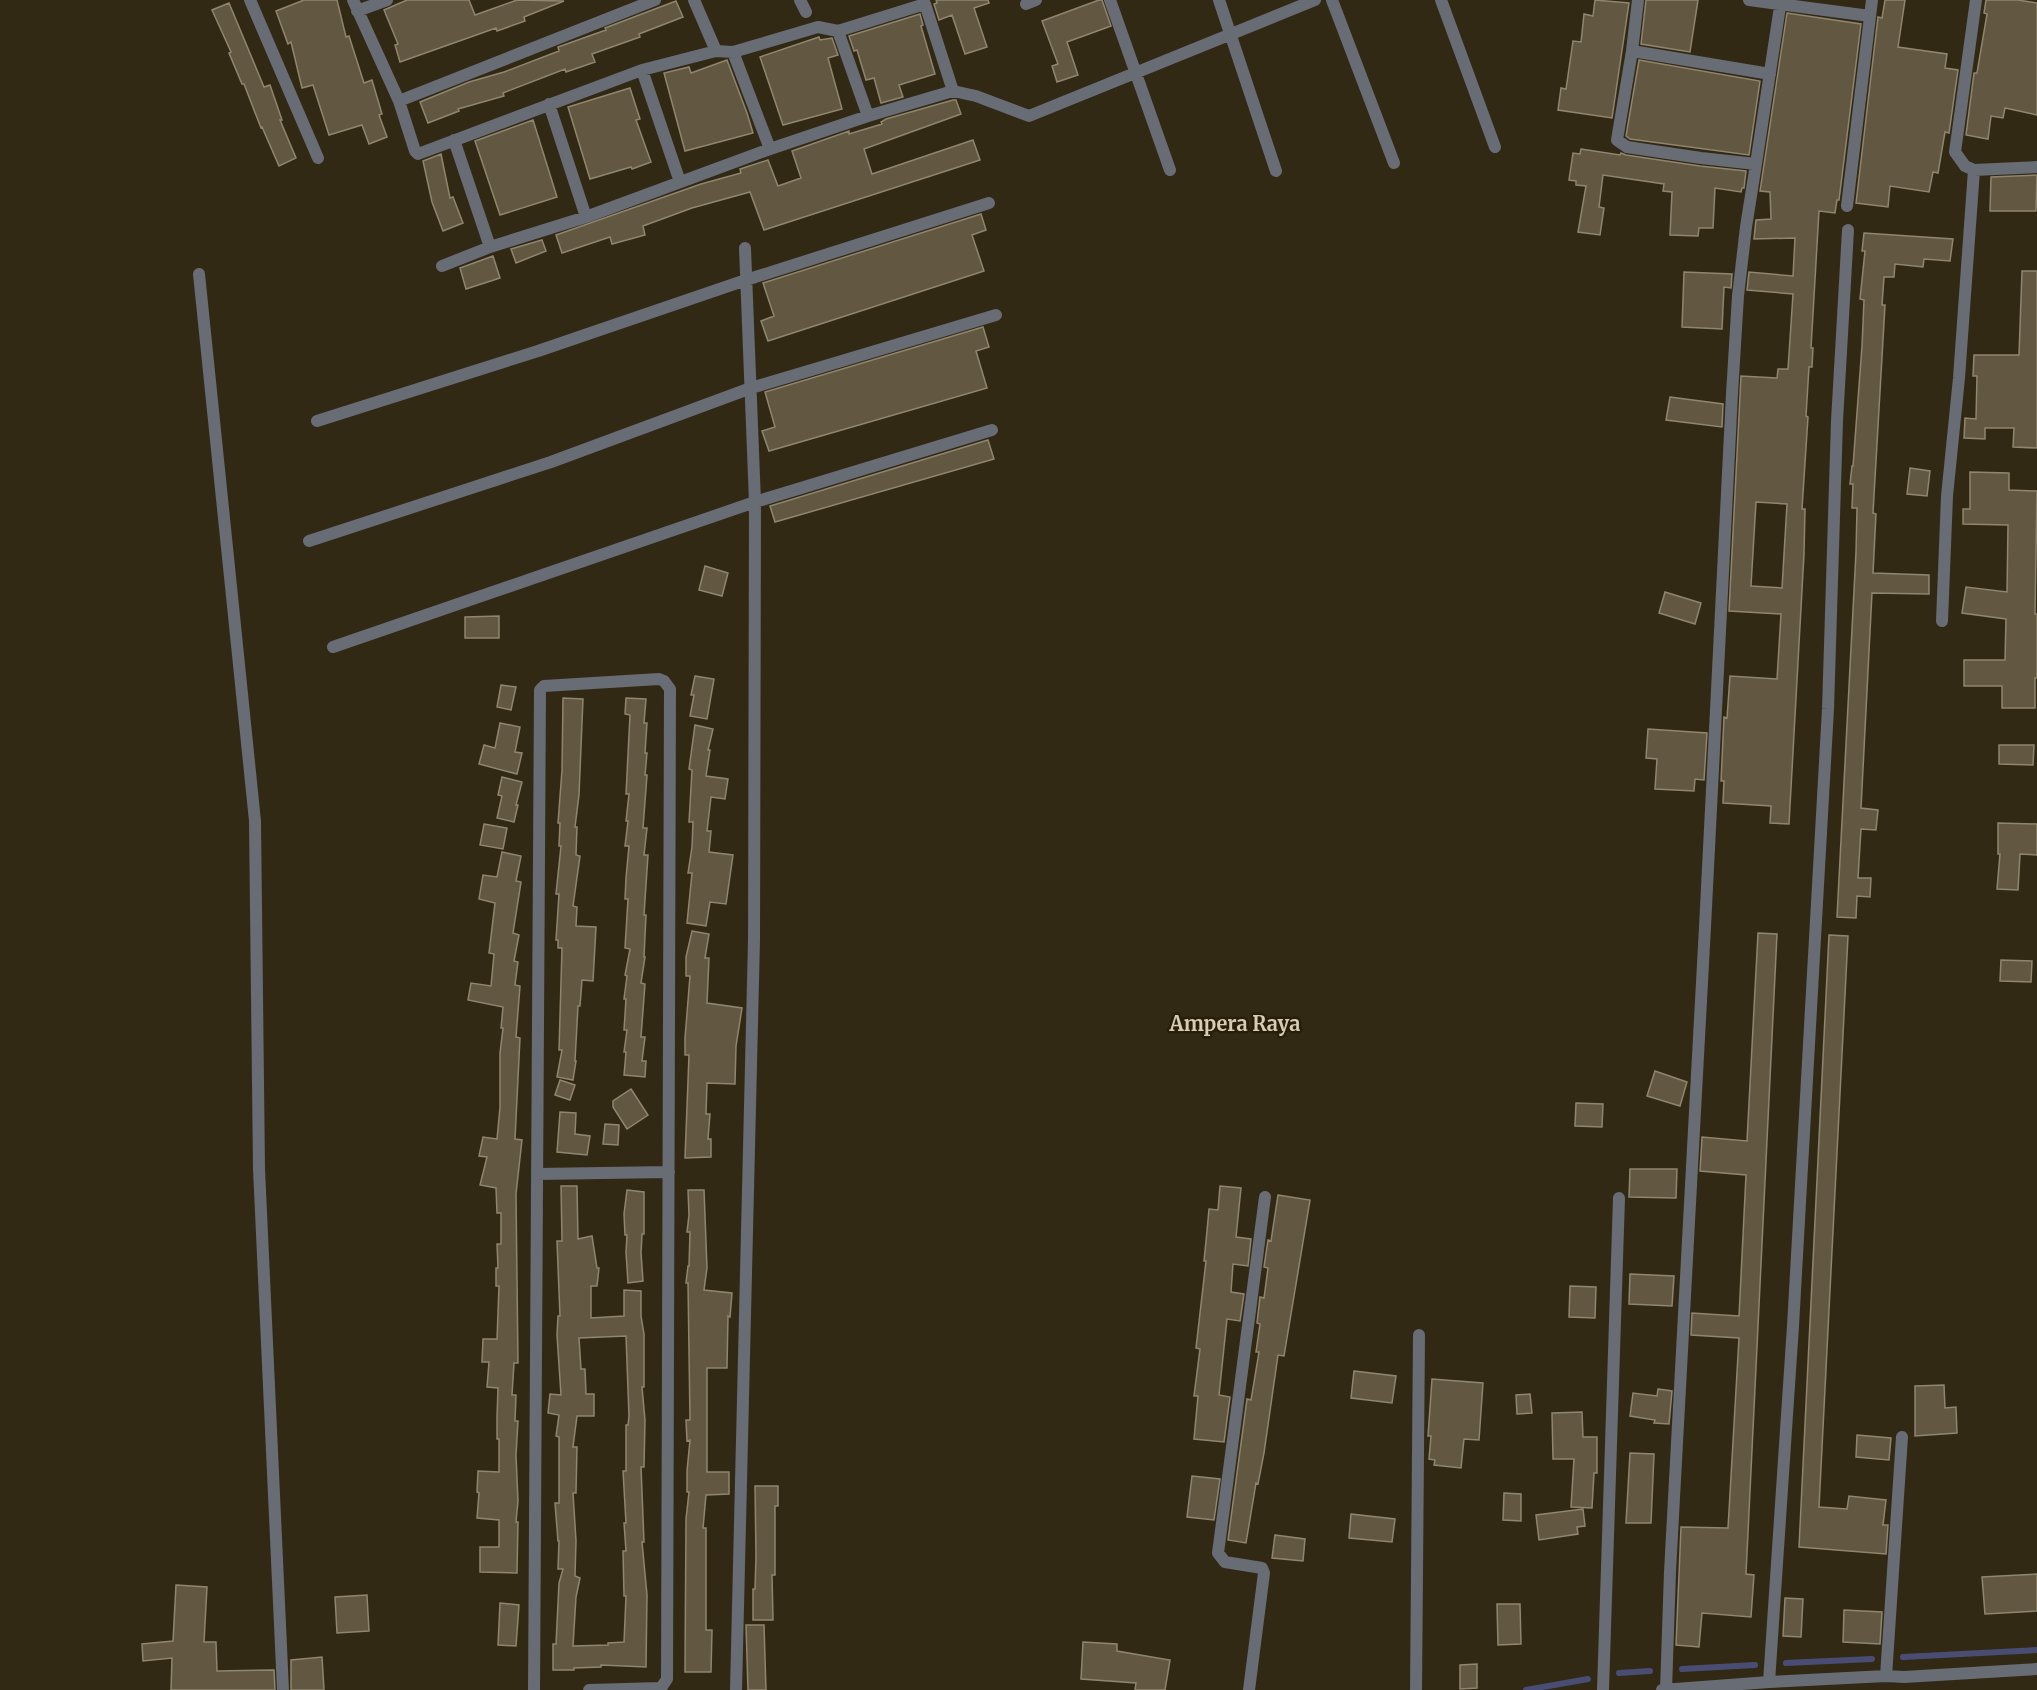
<svg xmlns="http://www.w3.org/2000/svg" width="2037" height="1690" font-family="Merriweather,serif">
<rect width="100%" height="100%" fill="#322914"/>
<g fill="none" stroke-linecap="round" stroke-linejoin="round">
<path stroke="#494d73" stroke-width="6" d="M1903,1657L2037,1650
M1786,1663L1872,1659
M1682,1669L1755,1665
M1619,1673L1650,1671
M1526,1690L1588,1679"/>
</g>
<path fill="#625842" stroke="#90856e" stroke-width="1.5" fill-rule="evenodd" d="M304,0H337L346,37L349,36L364,83L372,80L382,114L379,115L387,137L369,144L362,125L329,135L313,85L302,88L291,42L288,44L276,11Z
M407,0H469L475,15L517,0L564,1L524,17L525,21L497,31L496,28L400,62L395,45L398,44L384,10Z
M936,0H988L989,3L974,8L987,47L965,54L952,15L939,20L934,4L937,3Z
M1099,0H1102L1111,26L1067,42L1078,75L1057,82L1052,66L1058,64L1042,21Z
M1595,0L1629,3L1612,118L1558,110L1561,88L1566,89L1573,41L1581,42L1584,14L1593,16Z
M1646,0H1698L1690,52L1641,44Z
M1885,0H1905L1898,47L1947,54L1945,68L1958,70L1949,133L1945,132L1938,173L1933,172L1929,192L1890,186L1888,207L1856,203L1878,17L1882,18Z
M1986,0H2018L2037,3V115L2005,108L2003,118L1991,116L1988,139L1966,135L1974,73H1977L1987,14L1984,13Z
M676,1L683,17L639,34L640,37L592,54L595,62L566,72L565,69L503,93L504,96L458,109L459,111L428,123L420,102L469,82L504,72L559,51L558,47L606,30L605,28Z
M229,3L264,87L270,85L282,120H280L296,158L279,166L262,127L261,128L244,84H242L229,53L231,52L212,10Z
M1787,13L1861,24L1839,200H1837L1835,213L1819,211L1811,348H1813L1812,367H1809L1806,416L1808,417L1802,509H1805L1804,554L1789,824L1770,823L1771,806L1723,803L1724,781H1721L1724,717L1727,718L1730,676L1777,679L1781,614L1729,611L1741,376L1777,378L1778,369H1788L1793,294L1747,290L1749,272L1793,276L1795,238L1754,239L1756,220L1771,219L1770,192L1760,191ZM1756,502L1787,504L1782,588L1751,586Z
M920,14L923,25L921,26L935,74L899,85L903,97L881,103L874,78L866,80L857,50L854,51L849,36Z
M819,37L820,40L832,38L838,55L828,58L842,109L783,125L760,57Z
M727,60L747,113L753,133L685,151L664,73L689,67L691,73Z
M1639,60L1760,81L1749,155L1630,139L1626,136Z
M630,88L640,119L636,120L651,162L632,169L631,167L590,179L568,107Z
M953,100H956L961,114L864,149L872,174L973,140L980,160L764,230L750,192L692,208L643,226L645,235L612,244L610,237L562,253L556,235L701,184L741,173L740,169L768,160L778,186L801,178L792,151L849,131V134L882,124L881,122L886,119Z
M533,120L557,197L500,215L475,141Z
M1581,149L1620,155L1621,153L1626,155L1700,166L1746,171L1744,188H1742L1741,192L1715,188L1713,228H1699L1698,236L1670,235L1672,192L1663,191L1664,184L1603,175L1599,207L1604,208L1600,235L1578,232L1586,186L1576,185V181L1569,180L1573,153L1580,154Z
M441,154L450,198L453,197L463,223L443,231L432,202L423,161Z
M2037,175L2036,211H1990L1991,177Z
M981,214L986,230L972,235L984,271L768,341L761,321L774,316L763,283Z
M1864,233L1953,239L1950,261L1924,259L1923,267L1895,264L1894,277H1884L1882,305H1885L1873,513L1876,514L1873,573L1929,575V594L1872,593L1861,808L1878,810L1876,830L1861,829L1858,878H1871L1870,897L1857,896L1856,918L1837,917L1856,552L1857,508H1852L1853,484H1850L1852,466H1853L1862,346L1864,300L1860,299L1865,251H1862Z
M542,240L546,251L516,263L511,249Z
M493,256L500,278L466,289L460,268Z
M2022,271H2037V448L2013,447L2014,428H1985V439L1964,438L1965,418L1976,419L1977,376H1973L1974,355H2019Z
M1684,272L1732,274L1731,288L1724,287L1722,329L1682,327Z
M983,327L989,347L976,351L987,388L769,451L762,431L775,427L765,392Z
M1670,397L1723,404L1722,427L1666,420Z
M988,440L994,459L775,522L770,506Z
M1910,468L1930,471L1927,496L1907,494Z
M1970,472L2009,473V490L2037,491L2035,614H2037V678H2035V708H2002V686H1964V660H2005L2006,619L1962,613L1966,587L2007,592L2008,525L1963,524V509H1970Z
M705,566L728,573L722,596L699,590Z
M1665,592L1701,603L1695,624L1659,613Z
M499,616V638H465V617Z
M695,676L714,679L707,719L690,716L694,695H691Z
M501,685L516,687L511,710L497,707Z
M563,698L583,699L579,795L575,827H577L576,855L580,856L573,906L577,907L576,926L596,927L593,981L582,980L580,1006H578L575,1061H576L573,1080L557,1077L562,1050H559L562,948H558V940H556L559,894H556L561,846H559L560,823H558L562,770Z
M626,698L646,699L644,723H647L645,753H647L645,775H647L643,828H647L644,855H648L644,915H646L644,957H645L641,983L645,984L641,1037H645L642,1061H646L645,1077L624,1075L626,1052H624L627,1030H624L626,999H624L627,976L625,975L630,949L625,948L628,899H625L626,878L629,846H625L628,821H626L629,794H626L630,715L625,714Z
M500,723L520,727L515,752L522,753L517,774L479,764L484,745L495,748Z
M695,725L713,729L708,750H710L706,776L728,779L725,799L711,797L707,831H711L709,852L733,855L726,904L710,902L706,926L687,923L692,873H688L692,847L693,822H689L692,770L689,769Z
M1648,729L1707,733L1704,780L1695,779L1694,791L1655,789L1657,759L1646,758Z
M1999,745H2034L2033,765L1999,764Z
M502,777L522,782L516,805H518L514,822L497,818L502,796L498,795Z
M1998,823L2037,824V855L2020,854L2018,890L1997,889L2000,854H1998Z
M484,824L507,828L503,849L480,845Z
M502,852L521,856L516,881L521,882L513,933L519,935L514,961L518,962L515,985L520,986L516,1037L520,1038L515,1139L522,1140L516,1194L518,1363H514L512,1395H516L515,1421H518L516,1455L518,1501L516,1522H518L517,1573L480,1572V1547H499V1520L477,1518L479,1493L477,1492L478,1471L499,1472V1439H497V1417L498,1388L487,1387L489,1362H482L483,1339H497L499,1286H496V1268H498L497,1244H501V1213H497L496,1188L480,1185L487,1157L479,1156L483,1137L497,1139L500,1107V1053L503,1028H501L503,1007L468,1000L471,983L491,986L494,954L489,953L495,903L479,899L483,875L497,877Z
M692,931L709,934L705,958H709L707,1003L742,1008L736,1046L735,1084L707,1083L706,1114H710L708,1139H711V1157L685,1158L689,1055H685V1038L690,976H686V957Z
M1758,933L1777,934L1746,1574L1754,1575L1751,1617L1702,1613L1699,1647L1676,1645L1681,1527L1728,1528L1739,1338L1691,1335L1692,1313L1739,1316L1746,1175L1700,1171L1702,1137L1747,1141Z
M1829,935L1848,936L1819,1507L1847,1509L1849,1496L1886,1500L1883,1525H1888L1886,1554L1799,1547Z
M2001,960L2032,961L2031,982L2000,981Z
M1655,1071L1687,1082L1680,1106L1647,1096Z
M560,1080L575,1085L570,1100L555,1095Z
M631,1089L648,1115L627,1129L613,1107V1101Z
M1576,1103L1603,1104L1602,1127L1575,1126Z
M560,1112L576,1113L575,1134L590,1136L587,1155L557,1152Z
M605,1124L619,1125L618,1145L603,1144Z
M1630,1169H1677L1676,1198L1629,1197Z
M561,1186H577L578,1239L592,1236L597,1268H599L597,1286H591V1318L624,1316V1290L641,1291V1316L644,1334V1387H642L645,1420L644,1467H641L644,1542H642L647,1595L646,1667L601,1665V1667L574,1668V1670H553V1644H556L559,1583L563,1569H558L559,1541H558L555,1503H559V1437L556,1436L559,1415L548,1413L550,1394L561,1395L557,1335L558,1316H560L557,1241H562ZM626,1336L629,1416L628,1425H626V1471H623L626,1523H624L626,1551H623L624,1596H626L624,1642L608,1643V1645L573,1646L576,1597L580,1578L575,1576L576,1541L573,1493H576L577,1447H573L577,1416H594V1394H586L585,1369H581L579,1338Z
M1220,1186L1241,1188L1236,1237L1251,1239L1248,1266L1233,1264L1231,1292L1244,1294L1240,1321L1227,1319L1219,1395L1230,1397L1224,1442L1194,1439L1198,1396H1194L1200,1349L1196,1348L1206,1261H1204L1207,1231L1209,1209L1218,1210Z
M627,1190L644,1192V1234H642L641,1253L643,1281L628,1283L626,1252L627,1235H625L624,1214Z
M688,1190H704L707,1268L704,1290L732,1293L730,1317L728,1316L727,1368H707V1472H729V1494L706,1495L703,1528H706V1630H712L711,1672H685L686,1519L689,1492H687V1471L690,1440L687,1441L686,1420H690L688,1283H686L688,1266H689L690,1232H687L689,1215Z
M1278,1195L1310,1200L1284,1356L1278,1355L1264,1453L1258,1484L1256,1483L1246,1543L1228,1540L1247,1399L1251,1400L1259,1352H1256L1260,1324L1257,1323L1260,1297L1264,1298L1268,1268L1264,1267L1268,1240L1271,1241Z
M1630,1274L1674,1276L1672,1306L1629,1304Z
M1570,1286L1596,1287L1595,1318L1569,1317Z
M1354,1371L1396,1376L1392,1403L1351,1398Z
M1432,1379L1483,1383L1479,1440L1464,1439L1461,1468L1434,1465L1435,1460L1429,1459L1431,1436H1428Z
M1944,1385L1945,1408L1956,1407L1957,1433L1915,1436V1386Z
M1658,1389L1672,1391L1669,1424L1654,1423L1655,1420L1630,1416L1633,1393L1657,1396Z
M1530,1394L1532,1413L1517,1414L1516,1395Z
M1582,1412L1583,1437H1597V1473H1594L1592,1508L1571,1507L1574,1459H1553L1552,1413Z
M1857,1435L1891,1438L1889,1460L1856,1457Z
M1630,1453L1654,1454L1651,1523H1626Z
M1192,1476L1220,1479L1214,1520L1187,1517Z
M755,1486H778V1506H775V1575H772L773,1620H753V1589H755L756,1556Z
M1504,1493L1521,1494V1521L1503,1520Z
M1583,1509L1585,1526L1577,1527L1578,1534L1539,1540L1536,1515Z
M1351,1514L1395,1519L1392,1542L1349,1538Z
M1275,1535L1305,1539L1303,1561L1272,1558Z
M2037,1574V1611L1985,1614L1982,1577Z
M176,1585L207,1587L204,1642H216L217,1671L274,1670L275,1690H171L172,1658L143,1661L142,1644L173,1641Z
M367,1595L369,1631L337,1633L335,1597Z
M1785,1598L1803,1599L1801,1637L1783,1636Z
M500,1603L519,1605L516,1646L498,1645Z
M1497,1604H1520L1521,1644L1498,1645Z
M1844,1610L1882,1612L1880,1644L1843,1642Z
M746,1625H764L766,1690H748Z
M1083,1642L1117,1644V1651L1170,1660L1165,1690H1135L1136,1683L1081,1679Z
M322,1657L324,1690H291V1660Z
M1477,1664V1688L1460,1689V1665Z"/>
<g fill="none" stroke-linecap="round" stroke-linejoin="round">
<path stroke="#676c75" stroke-width="12" d="M250,0L318,158
M353,0L399,101L415,151L418,154L642,70L716,51L733,52L818,27L838,31L925,4L953,91
M694,0L716,51
M800,0L806,12
M1110,0L1170,170
M1219,0L1276,171
M1332,0L1394,163
M1441,0L1495,147
M1638,0L1632,51L1617,140L1627,147L1701,158L1756,164L1781,0
M1749,0L1870,16
M1976,0L1955,152L1965,166L1974,170L2037,167
M1026,4L1036,0
M357,11L387,0
M838,31L868,116
M1632,51L1770,74
M733,52L770,149
M642,70L680,182
M399,101L655,0
M549,104L586,217
M454,140L490,247
M1847,206L1872,0
M442,266L490,247L586,217L770,149L868,116L953,91L976,96L1029,116L1315,0
M199,274L255,821L259,1169L283,1690
M317,421L538,351L746,280L989,203
M309,541L551,462L751,388L996,315
M1942,621L1947,496L1959,378L1974,170
M333,647L755,502L992,430
M537,1174L669,1172
M1886,1676L1902,1437
M1769,1682L1793,1326L1828,709L1837,421L1848,230
M534,1690L540,690L544,686L659,679L664,681L670,689L667,1679L661,1688L589,1690
M736,1690L754,940L755,502L745,248
M1249,1690L1264,1573L1262,1568L1225,1562L1218,1553L1265,1197
M1416,1690L1419,1335
M1603,1690L1619,1198
M1662,1690L1769,1682L1886,1676L1904,1677L2037,1669
M1666,1690L1670,1572L1705,927L1732,394L1738,296L1746,227L1756,164"/>
</g>
<g text-anchor="middle" dominant-baseline="central" stroke-width="5" stroke-linejoin="round" paint-order="stroke">
<g font-size="20" font-weight="bold" fill="#d8ccb4" stroke="#281f0b">
<text x="1235" y="1023">Ampera Raya</text>
</g>
</g>
</svg>
